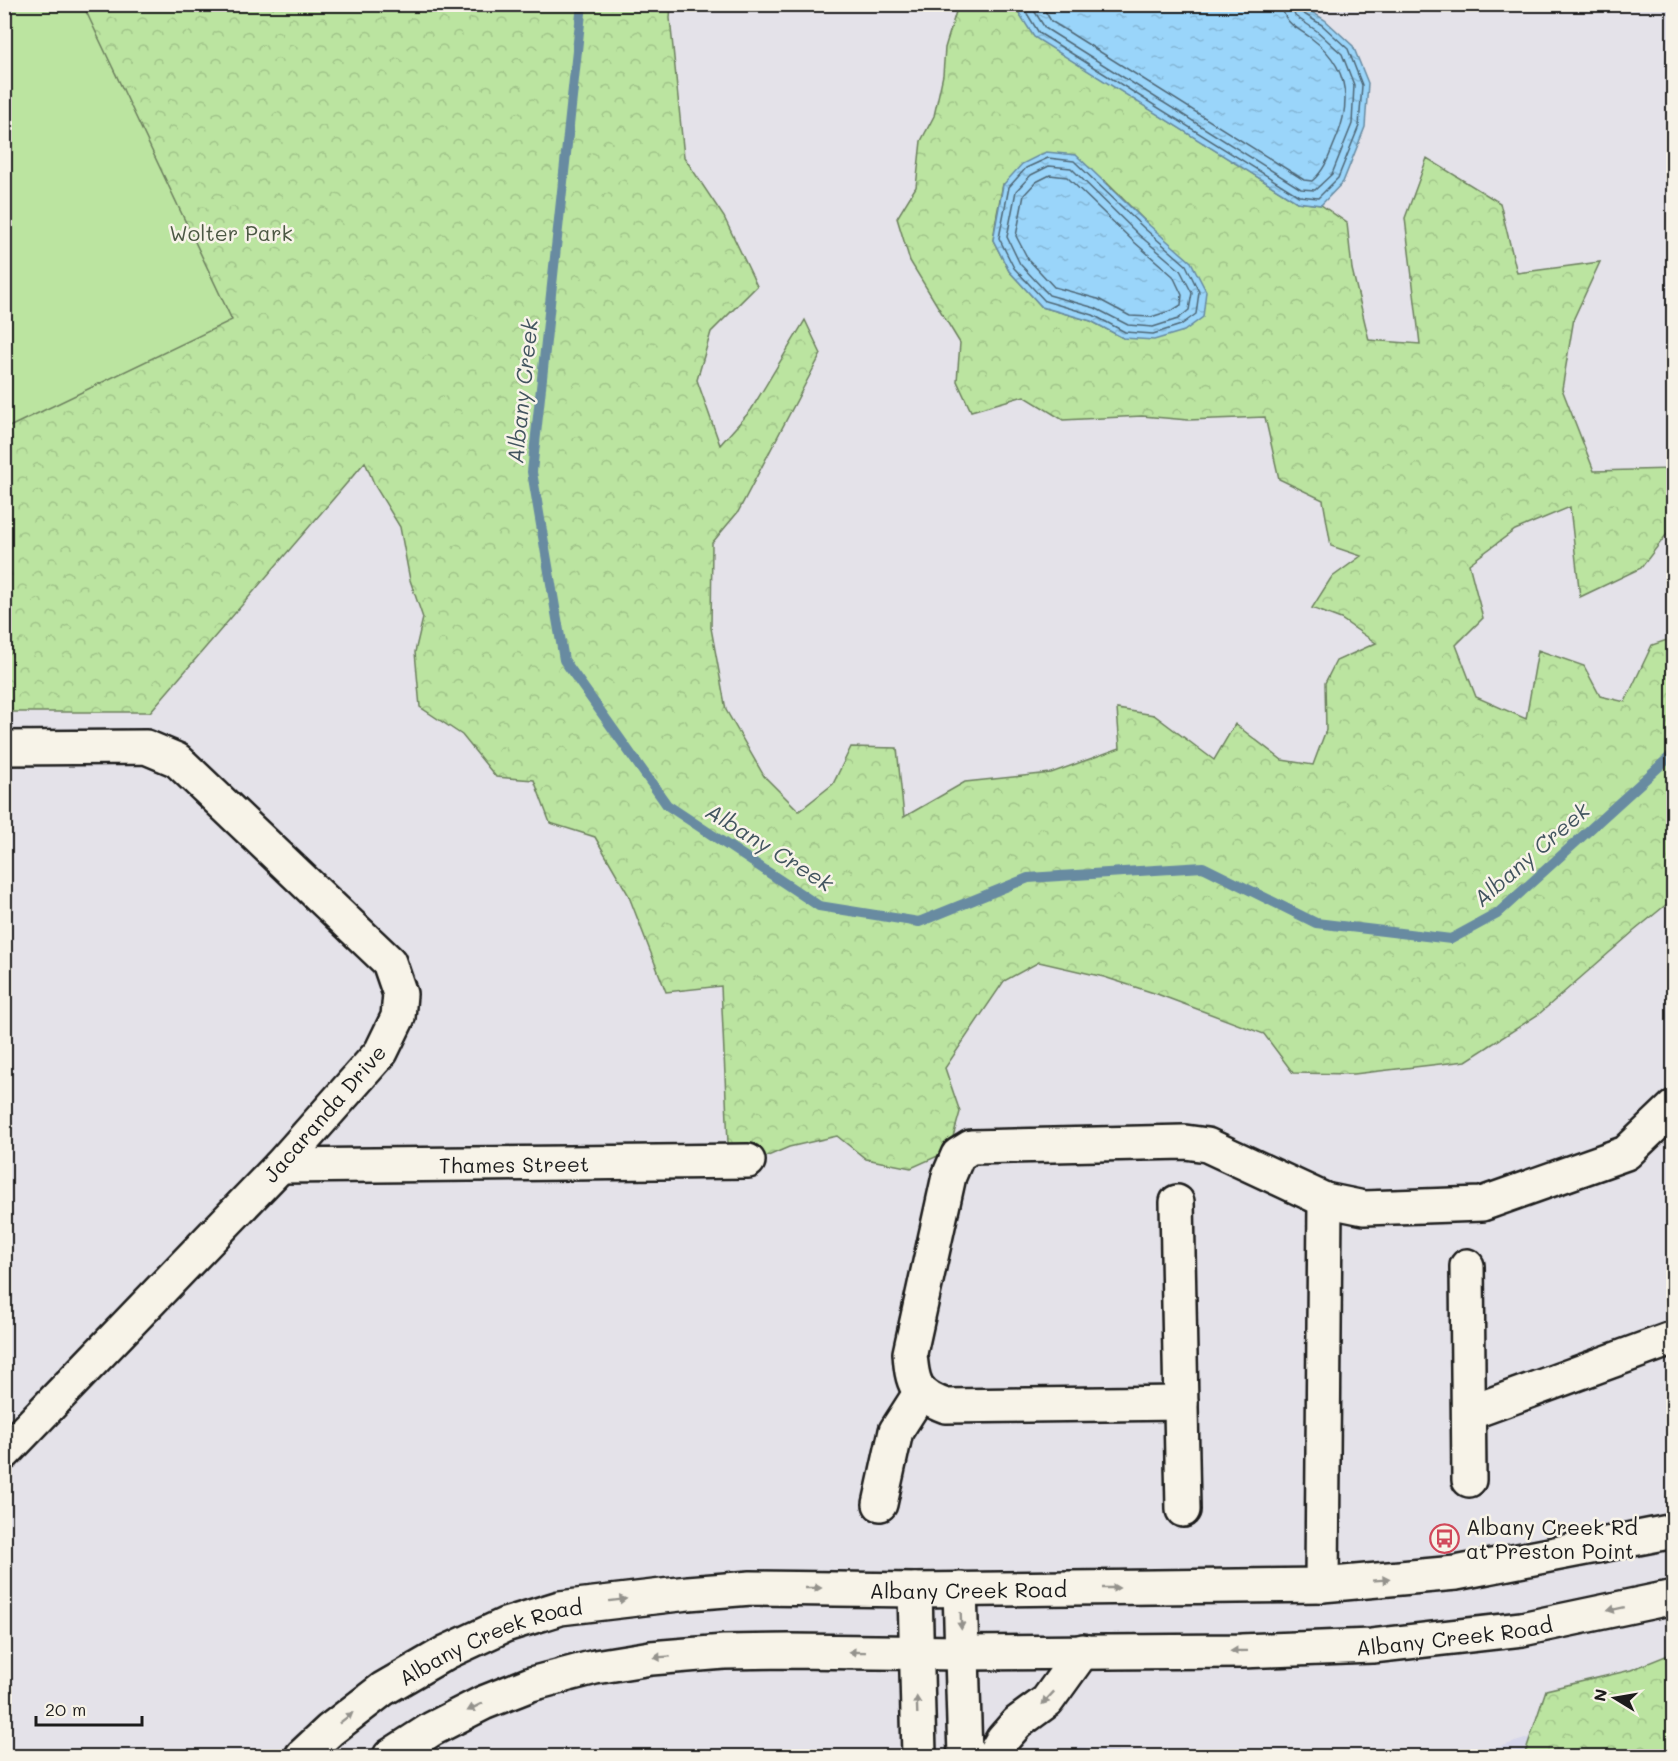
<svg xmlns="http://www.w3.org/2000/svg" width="1678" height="1761" font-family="Mali,sans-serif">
<defs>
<pattern id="forest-crowns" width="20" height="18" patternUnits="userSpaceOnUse" patternTransform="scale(1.5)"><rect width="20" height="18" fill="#bbe4a0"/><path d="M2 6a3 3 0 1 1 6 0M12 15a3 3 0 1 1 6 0" fill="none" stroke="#a0c389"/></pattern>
<pattern id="water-ripples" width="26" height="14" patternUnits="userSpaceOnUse" patternTransform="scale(1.5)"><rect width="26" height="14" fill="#9ad5fa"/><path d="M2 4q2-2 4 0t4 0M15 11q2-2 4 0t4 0" fill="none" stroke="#84b6d6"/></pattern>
</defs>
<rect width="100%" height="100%" fill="#e4e2e9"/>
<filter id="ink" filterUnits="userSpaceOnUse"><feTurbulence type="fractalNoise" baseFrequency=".0167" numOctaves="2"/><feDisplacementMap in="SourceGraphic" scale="12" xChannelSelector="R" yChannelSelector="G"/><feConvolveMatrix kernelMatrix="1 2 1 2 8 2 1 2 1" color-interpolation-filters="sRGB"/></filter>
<g filter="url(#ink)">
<path fill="#d6d6ea" d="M1531,1737L1524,1756H1471Z
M1079,1747L1153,1756H1067L1069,1752Z"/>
<path fill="url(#forest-crowns)" stroke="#6c805e" stroke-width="1.5" fill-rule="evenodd" d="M5,5H671L670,18L684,157L724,217L757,286L711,332L697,380L720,445L751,410L805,320L821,354L738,512L712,543L711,628L726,710L764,776L799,811L833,784L851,747L897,748L904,817L965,782L1051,773L1120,748L1117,709L1154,715L1214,760L1235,724L1282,760L1313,765L1326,730L1325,683L1336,661L1376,643L1341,619L1312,608L1331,578L1361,556L1331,546L1323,500L1279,479L1265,417L1188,420L1142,416L1063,420L1024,396L971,411L957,381L960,343L910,261L897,218L916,187L921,141L934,116L943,75L945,48L958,5H1014L1035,37L1297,202L1321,205L1347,223L1352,269L1369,340L1420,344L1405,218L1427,158L1500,203L1517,273L1600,262L1574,318L1562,389L1594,471L1673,469V526L1641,568L1580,597L1570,507L1515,530L1469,564L1483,618L1456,645L1476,697L1526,719L1538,650L1584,666L1600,696L1625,702L1652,645L1673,638V899L1634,931L1539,1014L1466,1061L1354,1074L1293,1073L1264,1034L1157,994L1104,977L1039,962L1004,981L945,1068L960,1112L949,1151L911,1168L866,1159L837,1136L789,1147L761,1159L741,1153L728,1143L721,986L666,992L628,894L595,837L550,823L534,780L496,777L462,735L420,707L415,652L423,618L410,580L400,527L375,486L365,462L150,712H5ZM1104,180L1149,225L1123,338L1091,321L1042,307L1009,271L993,240L997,214L1003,184Z
M1673,1653V1756H1524L1546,1690L1631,1670Z"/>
<path fill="#bbe4a0" stroke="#6c805e" stroke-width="1.5" d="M5,4L83,5L232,320L5,429Z"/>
<path fill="url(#water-ripples)" stroke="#688ba1" stroke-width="1.5" d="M1014,5H1301L1325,20L1353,46L1368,83L1365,127L1343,182L1321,205L1297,202L1034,37Z
M1046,152L1076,155L1149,225L1191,262L1206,291L1203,317L1184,331L1154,340L1123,338L1091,321L1042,307L1009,271L993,240L1003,185L1022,164Z"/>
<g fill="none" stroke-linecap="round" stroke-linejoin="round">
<path stroke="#4e6675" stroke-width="1.5" d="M1021,4L1039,33L1299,196L1318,198L1338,178L1359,126L1362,85L1348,49L1322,25L1301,12L1299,4
M1030,4L1045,28L1301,189L1315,190L1332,174L1352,124L1354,85L1342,54L1317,31L1295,16L1291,4
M1041,4L1051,21L1304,180L1312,181C1326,169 1330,153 1337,137C1353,97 1346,64 1311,38C1298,28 1283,24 1282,4
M1048,158L1074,161L1145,229L1186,265L1199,292L1196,314L1181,325L1153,334L1125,332L1093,315L1045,301L1014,268L999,238L1009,187L1026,168Z
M1049,166L1071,168L1139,235L1180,270L1192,293L1189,310L1178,319L1153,327L1128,325L1095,308L1049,295L1020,264L1007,237L1016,191L1031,175Z
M1050,175L1067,177L1133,241L1173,276L1182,295L1181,305L1173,310L1151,317L1130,316L1098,299L1054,287L1028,259L1016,236L1024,195L1036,182Z"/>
<path stroke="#688ba1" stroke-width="10" d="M582,4L532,472L564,660L667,805L819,906L919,922L1028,878L1203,867L1316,923L1451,939L1497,914L1674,753"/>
<defs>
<g id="minor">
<path d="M4,748L146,747L177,760L389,962L400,994L398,1017L381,1052L280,1166L4,1453"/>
<path id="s1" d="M280,1166L748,1161"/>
<path d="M1177,1202L1183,1510"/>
<path d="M1467,1266L1469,1480"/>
<path d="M1181,1403L946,1406C915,1395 912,1383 910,1353L949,1176L958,1155L971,1147L1185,1142L1207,1145L1325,1200L1364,1208L1482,1204L1626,1153L1674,1107"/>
<path d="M1469,1413L1674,1338"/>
<path d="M880,1504L896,1431L921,1392"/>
<path d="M1322,1585L1325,1200"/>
<path d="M960,1589L965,1756"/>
<path d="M915,1590L919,1756"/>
</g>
<g id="major">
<path id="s2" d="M302,1756L330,1730L383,1689L447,1652L505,1625L560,1608L688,1593L751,1588L915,1590L1322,1585L1456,1573L1674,1531"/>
<path id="s3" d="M390,1756L432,1729L483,1703L531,1684L595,1667L651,1658L724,1652L789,1651L962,1653L1241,1651L1372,1646L1522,1629L1674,1597"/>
<path d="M993,1756L1003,1739L1017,1723L1047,1701L1083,1651"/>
</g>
</defs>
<use href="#minor" stroke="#1c1c1c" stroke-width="38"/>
<use href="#major" stroke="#1c1c1c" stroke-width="38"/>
<use href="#minor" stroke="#f7f3e8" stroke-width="33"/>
<use href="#major" stroke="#f7f3e8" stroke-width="33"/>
</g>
<defs><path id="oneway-solid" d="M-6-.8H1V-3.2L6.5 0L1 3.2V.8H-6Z" transform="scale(1.5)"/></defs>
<g fill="#94928c">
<use href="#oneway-solid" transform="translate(1381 1580) rotate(-4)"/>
<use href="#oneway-solid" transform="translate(813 1588)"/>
<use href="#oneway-solid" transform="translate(1111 1588)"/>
<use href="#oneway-solid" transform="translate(618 1600) rotate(-7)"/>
<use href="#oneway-solid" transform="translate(1616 1609) rotate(168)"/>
<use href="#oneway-solid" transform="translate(961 1621) rotate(88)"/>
<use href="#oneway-solid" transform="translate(1239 1651) rotate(179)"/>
<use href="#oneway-solid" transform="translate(857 1652) rotate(-179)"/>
<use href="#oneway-solid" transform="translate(662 1657) rotate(176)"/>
<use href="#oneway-solid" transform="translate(1048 1698) rotate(133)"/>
<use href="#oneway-solid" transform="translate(917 1705) rotate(-92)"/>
<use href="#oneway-solid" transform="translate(475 1707) rotate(153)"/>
<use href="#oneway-solid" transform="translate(346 1718) rotate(-38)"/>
</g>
</g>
<defs>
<symbol id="bus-ring" viewBox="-11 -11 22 22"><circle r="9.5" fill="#f7f3e8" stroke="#d1495b" stroke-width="1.5"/><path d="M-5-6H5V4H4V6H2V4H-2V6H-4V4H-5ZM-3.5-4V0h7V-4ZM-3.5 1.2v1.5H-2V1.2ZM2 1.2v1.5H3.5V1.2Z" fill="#d1495b"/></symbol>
</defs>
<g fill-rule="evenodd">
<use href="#bus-ring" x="1428" y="1522" width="33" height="33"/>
</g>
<g text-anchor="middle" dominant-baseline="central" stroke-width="5" stroke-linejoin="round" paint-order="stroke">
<g font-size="21" fill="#4c5844" stroke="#f7f3e8">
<text x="231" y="232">Wolter Park</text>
</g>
<g font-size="21" fill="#1c1c1c" stroke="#f7f3e8">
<text transform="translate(324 1113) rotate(-49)">Jacaranda Drive</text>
<text stroke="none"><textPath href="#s1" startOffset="234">Thames Street</textPath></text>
<text stroke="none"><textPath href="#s2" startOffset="710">Albany Creek Road</textPath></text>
<text stroke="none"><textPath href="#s3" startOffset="1086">Albany Creek Road</textPath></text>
<text stroke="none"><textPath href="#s2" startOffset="224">Albany Creek Road</textPath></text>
</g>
<g font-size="21" fill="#1c1c1c" stroke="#f7f3e8" text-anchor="start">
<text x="1466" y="1526">Albany Creek Rd<tspan x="1466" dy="24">at Preston Point</tspan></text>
</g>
<g font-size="22" font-style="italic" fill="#42545f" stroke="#f7f3e8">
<text transform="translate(522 391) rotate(-84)">Albany Creek</text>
<text transform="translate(770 847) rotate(32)">Albany Creek</text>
<text transform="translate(1531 854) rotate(-41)">Albany Creek</text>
</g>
</g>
<rect width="1678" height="1761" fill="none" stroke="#f7f3e8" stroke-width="24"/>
<rect x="12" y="12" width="1654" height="1737" fill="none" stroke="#1c1c1c" stroke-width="2" filter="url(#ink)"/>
<g transform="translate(1615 1698) rotate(281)" stroke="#f7f3e8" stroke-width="4.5" paint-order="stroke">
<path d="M0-4.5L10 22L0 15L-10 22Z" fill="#1c1c1c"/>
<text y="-9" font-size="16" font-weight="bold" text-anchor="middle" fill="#1c1c1c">N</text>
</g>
<path d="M36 1716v9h106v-9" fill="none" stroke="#1c1c1c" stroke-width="3"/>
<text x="45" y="1716" font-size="18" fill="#1c1c1c" stroke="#f7f3e8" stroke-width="4.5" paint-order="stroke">20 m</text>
</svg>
